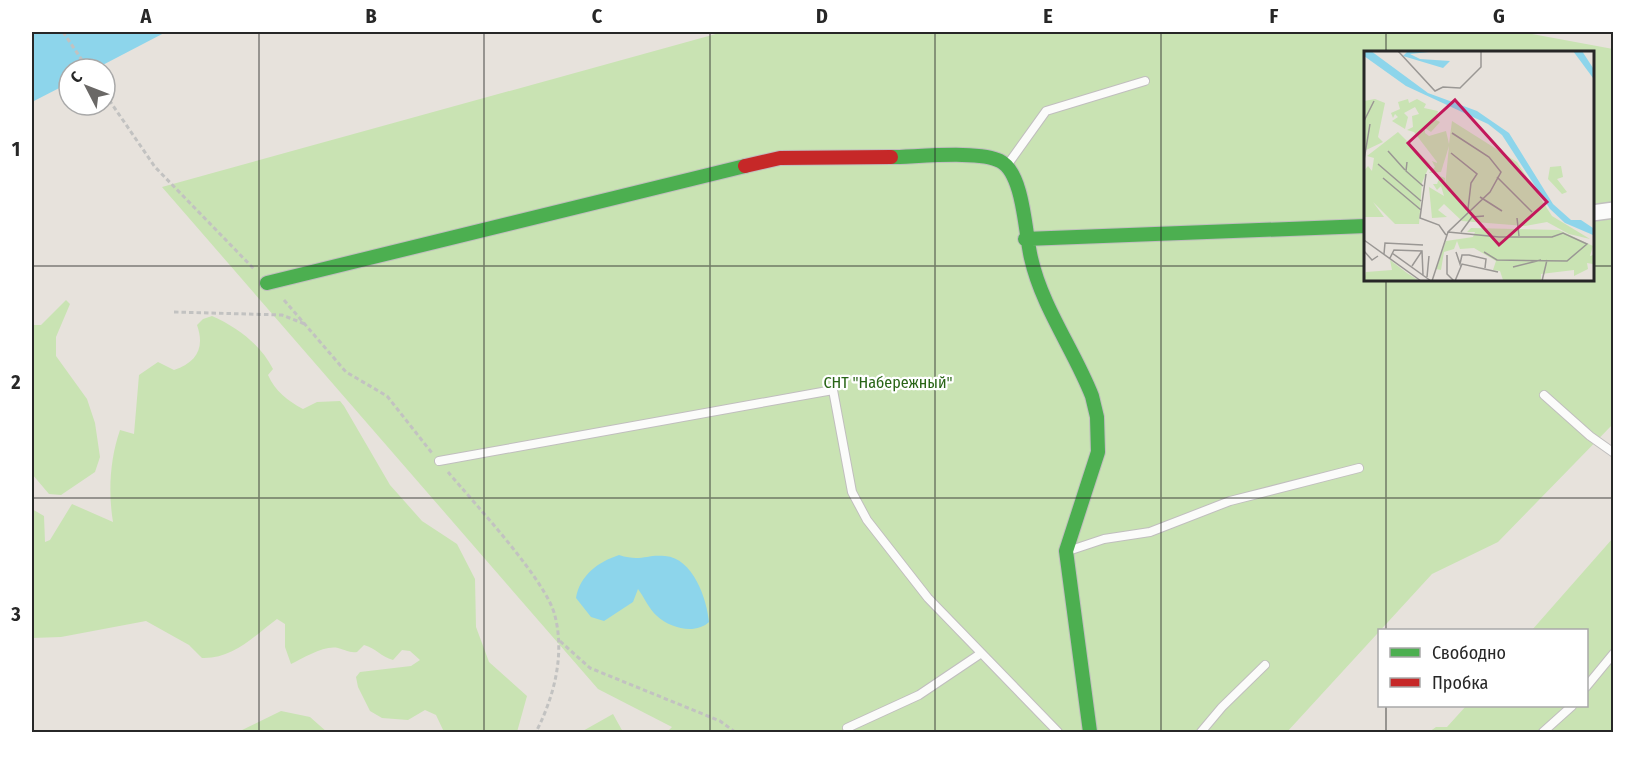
<svg xmlns="http://www.w3.org/2000/svg" width="1645" height="764" font-family="'Fira Sans Condensed',sans-serif">
<rect width="100%" height="100%" fill="#e7e2dc"/>
<path fill="#c9e3b3" fill-rule="evenodd" d="M723,32H1521L1613,49V424L1498,542L1432,574L1287,732H667L672,727L598,689L162,187ZM1366,52H1592V279H1366Z
M66,300L70,304L56,337V356L87,399L95,423L100,457L95,472L61,495L49,494L32,474V325H41Z
M212,316C237,327 260,344 273,369L268,375C275,391 288,401 303,409L317,402L340,401L344,406L390,485L422,521L457,544L475,579L476,627L489,662L527,696L517,732H444L436,715L425,710L408,720L382,718L370,711L358,687L356,677L360,672L411,666L420,660L410,651L402,650L393,660C381,657 376,648 364,645L357,652C349,653 346,650 338,648C324,645 304,658 291,664L285,647V624L277,619C253,637 233,659 202,658L189,645L146,621L61,637L32,638V509L44,516L45,542L50,540L72,504L113,522C108,492 110,459 120,430L134,434L139,375L158,362L174,370C197,362 205,348 197,325L203,319Z
M1613,538V732H1429L1436,727H1447L1466,706H1586V630H1532Z
M281,711L310,717L327,732H238Z
M613,714L623,732H581Z"/>
<path fill="#8dd5eb" d="M32,32H166L95,69H69V83L32,102Z
M619,555C641,562 646,554 665,556C693,558 707,599 709,622C695,635 670,628 657,616C649,609 644,597 638,589L633,602L604,621L591,617L576,598C580,575 598,562 619,555Z"/>
<g fill="none" stroke-linecap="round" stroke-linejoin="round">
<defs>
<path id="lane" d="M1008,164L1046,111L1145,81
M1544,395L1590,436L1614,453
M439,461L833,390L852,492L867,520L928,598L1058,732
M1071,550L1104,539L1150,532L1230,501L1359,468
M1586,687L1614,653
M847,728L919,695L980,654
M1201,732L1222,707L1265,665
M1543,732L1572,706"/>
<path id="street" d="M1592,213L1614,210"/>
<path id="fast" d="M891,157C915,157 980,150 1000,161C1024,173 1025,234 1031,258C1042,307 1074,350 1092,396L1097,417L1098,452L1066,551L1090,732
M1025,239L1366,226
M267,283L745,166"/>
<path id="jam" d="M745,166L780,158L891,157"/>
</defs>
<use href="#lane" stroke="#c0bebe" stroke-width="10"/>
<use href="#street" stroke="#c0bebe" stroke-width="18"/>
<use href="#fast" stroke="#c0bebe" stroke-width="16"/>
<use href="#jam" stroke="#c0bebe" stroke-width="16"/>
<path stroke="#c2c2c1" stroke-width="3" stroke-dasharray="4.5 3" stroke-linecap="butt" d="M63,32L88,69
M105,94L155,167L254,269
M284,300L346,372L387,396L432,453
M174,312L282,315L305,324
M448,472C474,503 547,581 555,616C565,655 554,697 536,732
M560,641L590,668L720,721L735,732"/>
<use href="#lane" stroke="#fbfbfa" stroke-width="8"/>
<use href="#street" stroke="#fbfbfa" stroke-width="15"/>
<use href="#fast" stroke="#4caf50" stroke-width="14"/>
<use href="#jam" stroke="#c62828" stroke-width="14"/>
</g>
<path fill="none" stroke="#272727" stroke-width="1.5" stroke-opacity="0.55" d="M259,32V732M484,32V732M710,32V732M935,32V732M1161,32V732M1386,32V52M32,266H1366M1592,266H1614M1386,279V630M32,498H1614M1386,706V732"/>
<g text-anchor="middle" dominant-baseline="central" stroke-width="4.5" stroke-linejoin="round" paint-order="stroke">
<g font-size="16" fill="#296517" stroke="#fff">
<text x="888" y="382">СНТ "Набережный"</text>
</g>
</g>
<g transform="translate(1364 51)">
<rect width="230" height="230" fill="#e7e2dc"/>
<path d="M11,48L21,52L14,86L19,91L0,100V50ZM44,48L45,52L53,48L62,53L60,57L74,60L72,69L76,71L67,81L61,77V82L65,85L82,80L85,93L88,70L153,111L188,165L226,188L205,183L183,171L161,175L98,170L80,153L74,159L83,166L68,167L65,136L80,145L77,135L73,139L69,133H73L76,125L81,127V136L85,95L77,121L65,122L71,116L68,110L73,112V111L50,81L43,79L49,76L48,65L55,63L51,56L40,62L44,66L41,78L28,70L34,66L31,63L29,67L27,62L36,58L34,51ZM34,81L66,113L58,132L55,173H31L9,151L20,166H0V120L4,115L8,120L10,107L3,105ZM197,115L199,126L193,128L203,141L198,143L184,128L186,116ZM107,177L195,179L229,195L226,205L229,204V213L223,212L224,218L210,225V219L177,223V229H139L136,220L129,219L132,210L110,197L96,198L93,190L90,198L80,201L77,219L72,218L82,190L109,186L111,181H103ZM26,209L43,222L54,229H0L2,221L28,219Z" fill="#c9e3b3"/>
<path d="M0,0H7L64,42L113,60L145,82L189,153L207,169H217L229,177V184L201,172L186,158L138,84L124,73L42,35L0,5ZM44,0H74L46,3L56,8L86,10L79,17L39,5ZM209,0H218L229,17V27Z" fill="#8dd5eb"/>
<path fill="none" stroke="#9a9794" stroke-width="1.5" d="M34,0L71,40L79,36L96,37L117,16V0M0,70L10,50M24,100L41,119M87,102L113,123L107,132L104,158M0,109L6,73M43,111L42,120L59,135M14,113L57,150M62,123L56,167L75,174L82,184M133,126L168,161M19,127L57,159M116,146L138,160M153,167L155,185M84,181L135,186H188L199,182L223,193L203,210L133,209L120,201M97,181L108,166L120,165M0,189L57,230M0,200L8,209L14,205M92,201L96,213L98,204H105L122,208L121,217M28,202L67,230M20,203L21,192L59,194M83,204V223L90,230M26,207L30,199L58,200L59,224M48,215L58,200M149,216L177,209M63,226L65,205M68,230L84,181L126,141L137,121L125,106L88,82M91,230L98,213L134,221M178,230L183,209"/>
<path fill="#c2185b" fill-opacity="0.15" stroke="#c2185b" stroke-width="3" d="M91,49L183,151L135,194L44,92Z"/>
<rect width="230" height="230" fill="none" stroke="#272727" stroke-width="3"/>
</g>
<rect width="1645" height="764" fill="none" stroke="#ffffff" stroke-width="66"/>
<rect x="1378" y="629" width="210" height="78" fill="#ffffff" stroke="#a9a9a9" stroke-width="1.5"/>
<rect x="1390" y="648" width="30" height="9" fill="#4caf50" stroke="#a9a9a9" stroke-width="1.5"/>
<text x="1432" y="659" font-size="18" fill="#272727">Свободно</text>
<rect x="1390" y="678" width="30" height="9" fill="#c62828" stroke="#a9a9a9" stroke-width="1.5"/>
<text x="1432" y="689" font-size="18" fill="#272727">Пробка</text>
<g transform="translate(87 87) rotate(312)"><circle r="28" fill="#ffffff" stroke="#a9a9a9" stroke-width="1.5"/>
<path d="M0-4.5L10 22L0 15L-10 22Z" fill="#6a6866"/>
<text y="-9" font-size="16" font-weight="bold" text-anchor="middle" fill="#272727">С</text>
</g>
<rect x="33" y="33" width="1579" height="698" fill="none" stroke="#272727" stroke-width="2"/>
<g font-size="20" text-anchor="middle" font-weight="bold" fill="#272727">
<text x="146" y="23">A</text>
<text x="371" y="23">B</text>
<text x="597" y="23">C</text>
<text x="822" y="23">D</text>
<text x="1048" y="23">E</text>
<text x="1274" y="23">F</text>
<text x="1499" y="23">G</text>
<text x="16" y="156">1</text>
<text x="16" y="389">2</text>
<text x="16" y="621">3</text>
</g>
</svg>
